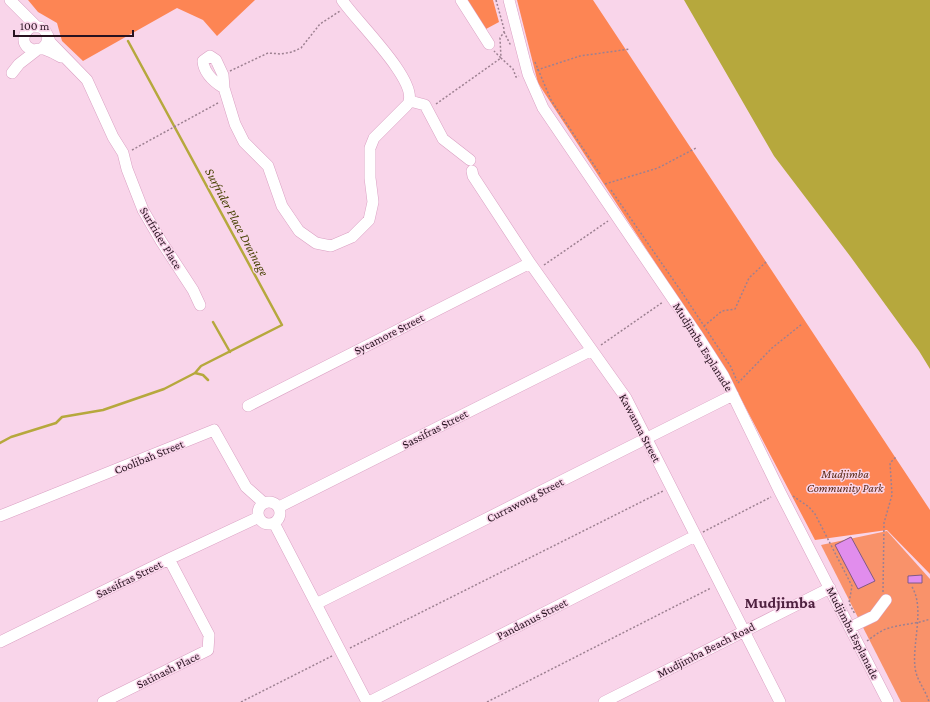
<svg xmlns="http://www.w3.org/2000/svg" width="930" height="702" font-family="'Crimson Pro',serif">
<rect width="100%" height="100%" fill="#f9d5ea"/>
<path fill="#f9926a" d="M887,531L930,579V702H901L821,545Z"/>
<path fill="#fd8554" d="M28,0H255L217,36L203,20L177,8L83,61L62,41L57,23L38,12Z
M466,0H493L499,22L486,29Z
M517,0H593L930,510V574L887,530L815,540L729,376L538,83Z"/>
<path fill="#b6a83d" d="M684,0H930V369L919,351L850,256L774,156Z"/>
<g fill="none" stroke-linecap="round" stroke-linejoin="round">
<path stroke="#b6a83d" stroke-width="2.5" d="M128,41L282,325L201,366L195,373
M213,322L230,352
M0,443L11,437L56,423L62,417L103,410L164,389L195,373L203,375L208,380"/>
</g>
<path fill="#e18ded" stroke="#805a85" d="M851,537L875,581L858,589L835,545Z
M922,575V583H908V576Z"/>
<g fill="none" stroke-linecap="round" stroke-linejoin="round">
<defs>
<path id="minor" d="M10,0L36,26
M461,0L489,44
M509,0L528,74L543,108L696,333L723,375L780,492L888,702
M48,36L50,42L87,80L113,137L123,153L127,169L143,210L161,241L193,290L200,305
M41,49C50,43 50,32 40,27H32C23,31 20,45 31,49C36,51 39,48 44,49C50,51 56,54 61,57
M12,73L19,64L37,50
M224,88C214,82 204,74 203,61L210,56L216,60L223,75L224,88L235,124L244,142L268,166L282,206L299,231L316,243L331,246L352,237L369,220L373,202L370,178V148L374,138L406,106C407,105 409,103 409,101C416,78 355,20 342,0
M410,101L425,105L443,139L470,160
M472,171L473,176L530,263L626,398L780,702
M248,406L530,263
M258 513a11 11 0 1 1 22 0a11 11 0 1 1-22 0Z
M279,507L592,350
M0,516L214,430L246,487L264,503
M274,523L367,702
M316,604L733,395
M851,627L874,616L886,600
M0,642L169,559L259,517
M103,702L208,650L209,635L169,559
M369,702L695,536
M604,702L830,588"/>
</defs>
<use href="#minor" stroke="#daa1c3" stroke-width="12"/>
<path stroke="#9d8091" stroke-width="1.5" stroke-dasharray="2 2" stroke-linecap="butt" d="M496,0L504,29V32L500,38L501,58L513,69L516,77L519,76
M504,32L511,46
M535,62L551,100L600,174
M537,70L580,56L630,49
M230,71L268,53L281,54L292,52L301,48L320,24L340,11
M436,104L501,58L494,51
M132,150L218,103
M605,184L658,168L696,148
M611,190L683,294L731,367L737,381
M544,265L608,221
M704,326L722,311L735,309L749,278L766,262
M601,345L663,302
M738,383L772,348L802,324
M793,496L809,507L815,514L852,586L849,603L855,614
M703,532L771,497
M912,587C925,608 912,644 915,667C916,680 926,690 929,702
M883,592L884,523L892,495L890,463L896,457
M867,641C874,636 881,630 889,628C902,624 917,624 930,619
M350,648L663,491
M241,702L332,656
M487,702L711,588"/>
<use href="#minor" stroke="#fff" stroke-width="11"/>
</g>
<g text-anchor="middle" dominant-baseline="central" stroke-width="3" stroke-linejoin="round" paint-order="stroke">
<g font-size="12" fill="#281320" stroke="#f9d5ea">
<text transform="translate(161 238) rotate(59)">Surfrider Place</text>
<text transform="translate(389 334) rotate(-27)">Sycamore Street</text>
<text transform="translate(703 347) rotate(58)">Mudjimba Esplanade</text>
<text transform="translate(640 428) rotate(62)">Kawanna Street</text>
<text transform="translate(435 429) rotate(-27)">Sassifras Street</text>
<text transform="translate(149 457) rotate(-22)">Coolibah Street</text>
<text transform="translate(525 500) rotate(-27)">Currawong Street</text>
<text transform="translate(129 579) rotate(-26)">Sassifras Street</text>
<text transform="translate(532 619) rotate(-27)">Pandanus Street</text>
<text transform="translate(853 633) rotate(63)">Mudjimba Esplanade</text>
<text transform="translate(706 650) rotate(-27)">Mudjimba Beach Road</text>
<text transform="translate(168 670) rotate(-26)">Satinash Place</text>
</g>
<g font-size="12" font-style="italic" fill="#572915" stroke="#f9d5ea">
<text x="845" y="474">Mudjimba<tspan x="845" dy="14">Community Park</tspan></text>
</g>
<g font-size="13" font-style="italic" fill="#4c4509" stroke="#f9d5ea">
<text transform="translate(237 222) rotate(62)">Surfrider Place Drainage</text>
</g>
<g font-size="16" font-weight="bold" fill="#4e203f" stroke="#f9d5ea">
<text x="780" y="602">Mudjimba</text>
</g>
</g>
<path d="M14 30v6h119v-6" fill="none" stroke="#281320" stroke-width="2"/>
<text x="20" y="30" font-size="12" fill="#281320" stroke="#f9d5ea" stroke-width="3" paint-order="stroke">100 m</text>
</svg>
